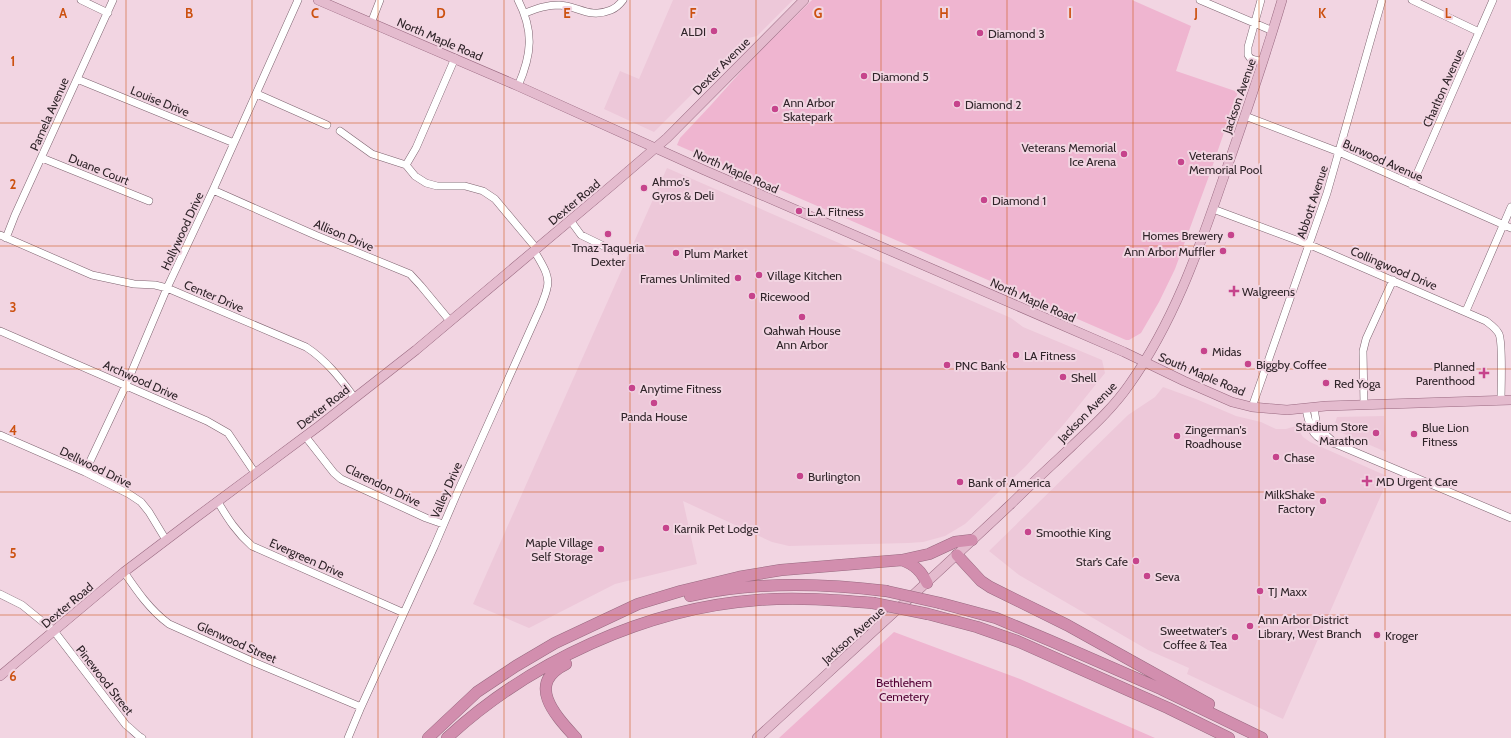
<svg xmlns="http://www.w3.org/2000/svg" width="1511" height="738" font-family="Cabin,sans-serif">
<rect width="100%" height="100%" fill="#f2d5e2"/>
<path fill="#edc8d9" d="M673,0H793L757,36L748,38L654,132L604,109L620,71L639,79Z
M667,168L1011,318L1023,327L1102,360L1105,373L1064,424L1026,466L965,524L945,536L923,542L908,543L789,546L772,542L683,501L697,564L615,584L529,628L473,604Z
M1163,387L1196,399L1236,416L1261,422L1276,429H1286L1296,426L1303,437L1310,442L1389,477L1283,719L1187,674L1189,668L1148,650L1019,575L989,551L1128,415L1155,397Z
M1384,416L1386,452L1333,429L1337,417Z"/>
<path fill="#efb5d0" d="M812,0H1132L1191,26L1176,71L1238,92L1209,176L1175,269L1159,302L1141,333L1129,340H1126L677,145L680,138L711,105L753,58Z
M894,632L1020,679L1155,738H779Z"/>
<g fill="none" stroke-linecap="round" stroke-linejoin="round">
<defs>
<path id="minor" d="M81,0L108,13
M1200,0L1273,31
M1261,0L1248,47V55L1251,59L1263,62
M1412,0L1479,32
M525,13C536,9 546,5 559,5C579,6 589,19 611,10C616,8 620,4 623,0
M371,23L380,0
M77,79L234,143
M518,86C532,54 534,31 518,0
M257,94L327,125
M1245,116L1339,152L1511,228
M340,131L372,154L406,165L415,176L426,183L437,186H465L483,191L495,199L536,248
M42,158L149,201
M406,165L416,148L455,58
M1412,185L1493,0
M213,190L315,235L410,274L421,286L450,321
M1213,209L1315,247L1486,321C1491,325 1496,328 1499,334C1503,343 1501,388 1501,400
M570,220L581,235L612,250
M0,235L92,275L134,284L155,285L167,288L306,347C326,360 340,378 354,397
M6,238L15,215L113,0
M1466,311L1511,207
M0,331L207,421L228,433L255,473
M1364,405L1363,351L1366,339L1393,280
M1252,407L1327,193L1382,0
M1314,408L1317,427L1336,444
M1306,409C1310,430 1313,440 1336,444L1511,518
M0,435L85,472L129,494L141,502L149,512L166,540
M305,436L334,473L341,479L426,518L443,524
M85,472L126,385L167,288L213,190L298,0
M218,502C228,519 237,533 252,546L404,613
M124,572C137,591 150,610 169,624L256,663L361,707
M0,594L22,605L54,631L126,725C132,729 136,735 142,738
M348,738L361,707L434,547L458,491L541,306C543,300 546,294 547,288C551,275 540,262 534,250"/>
<path id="major" d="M318,0L518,86L704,170L1124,352L1184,381L1232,402L1252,407L1287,410L1326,406L1511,400
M0,676L124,572L194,519L319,426L416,350L611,186L667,138L804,0
M757,738C842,660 927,583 1011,504C1031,484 1052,465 1072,446C1092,427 1113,408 1129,385C1173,323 1198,252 1222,182C1243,122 1264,61 1282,0"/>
<path id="highway" d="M957,555L981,581L990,587L1067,625L1209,704
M902,560C915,565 921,571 927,583
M690,596C754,581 821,583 886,591
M940,603L996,618L1051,641L1161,689L1262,738
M928,614L977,627L1017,641L1168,708L1229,738
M566,664C525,684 556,716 576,738
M428,738L477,692L516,666L555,643L638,604L681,591L739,577L781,570L902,560L929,554L955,542L972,540
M447,738C529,662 646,608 758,600C797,597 835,600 873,603"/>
</defs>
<use href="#minor" stroke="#7d636f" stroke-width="8"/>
<use href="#major" stroke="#996980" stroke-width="10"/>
<use href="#highway" stroke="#996980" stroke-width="12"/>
<use href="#minor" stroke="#fff" stroke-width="7"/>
<use href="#major" stroke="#e4bbce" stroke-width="9"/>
<use href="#highway" stroke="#d28eae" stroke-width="11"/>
<defs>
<path id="highway-bridge" d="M886,591L940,603
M873,603L928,614"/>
</defs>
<use href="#highway-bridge" stroke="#996980" stroke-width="12" stroke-linecap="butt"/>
<use href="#highway-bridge" stroke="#d28eae" stroke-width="11"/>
</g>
<path fill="none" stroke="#cc5110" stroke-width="1" stroke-opacity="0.55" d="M126,0V738M252,0V738M378,0V738M504,0V738M630,0V738M756,0V738M881,0V738M1007,0V738M1133,0V738M1259,0V738M1385,0V738M0,123H1511M0,246H1511M0,369H1511M0,492H1511M0,615H1511"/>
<g fill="#c6448c" stroke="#f2d5e2" stroke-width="1.5">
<circle cx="714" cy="31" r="4"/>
<circle cx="980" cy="33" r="4"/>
<circle cx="864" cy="76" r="4"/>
<circle cx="957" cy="104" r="4"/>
<circle cx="775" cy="109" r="4"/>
<circle cx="1124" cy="154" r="4"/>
<circle cx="1181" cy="162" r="4"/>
<circle cx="644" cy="188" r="4"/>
<circle cx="984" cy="200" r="4"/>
<circle cx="799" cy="211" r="4"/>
<circle cx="608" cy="234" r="4"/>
<circle cx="1231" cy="235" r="4"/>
<circle cx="1223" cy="251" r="4"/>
<circle cx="676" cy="253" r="4"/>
<circle cx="759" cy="275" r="4"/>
<circle cx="738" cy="278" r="4"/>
<path d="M1232 285h4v4h4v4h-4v4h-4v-4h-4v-4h4z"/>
<circle cx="752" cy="296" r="4"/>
<circle cx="802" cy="317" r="4"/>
<circle cx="1204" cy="351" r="4"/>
<circle cx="1016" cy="355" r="4"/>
<circle cx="1248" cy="364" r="4"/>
<circle cx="947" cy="365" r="4"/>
<path d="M1482 367h4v4h4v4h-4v4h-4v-4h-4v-4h4z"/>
<circle cx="1063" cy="377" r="4"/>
<circle cx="1326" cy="383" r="4"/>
<circle cx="632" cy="388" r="4"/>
<circle cx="654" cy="403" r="4"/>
<circle cx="1376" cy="433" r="4"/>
<circle cx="1414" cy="434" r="4"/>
<circle cx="1177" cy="436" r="4"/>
<circle cx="1276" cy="457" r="4"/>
<circle cx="800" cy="476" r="4"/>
<path d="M1365 475h4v4h4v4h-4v4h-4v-4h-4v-4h4z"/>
<circle cx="960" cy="482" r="4"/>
<circle cx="1323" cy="501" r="4"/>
<circle cx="666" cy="528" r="4"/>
<circle cx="1028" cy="532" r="4"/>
<circle cx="601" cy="549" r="4"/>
<circle cx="1136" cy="561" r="4"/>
<circle cx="1147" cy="576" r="4"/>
<circle cx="1260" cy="591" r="4"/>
<circle cx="1250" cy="626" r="4"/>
<circle cx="1377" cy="635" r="4"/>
<circle cx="1235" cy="637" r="4"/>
</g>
<g text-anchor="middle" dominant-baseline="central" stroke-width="4" stroke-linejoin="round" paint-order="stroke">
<g font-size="12" fill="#30252a" stroke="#f2d5e2" text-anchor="start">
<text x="706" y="31" text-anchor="end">ALDI</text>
<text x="988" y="33">Diamond 3</text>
<text x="872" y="76">Diamond 5</text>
<text x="783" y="102">Ann Arbor<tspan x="783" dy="14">Skatepark</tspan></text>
<text x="965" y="104">Diamond 2</text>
<text x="1116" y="147" text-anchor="end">Veterans Memorial<tspan x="1116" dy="14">Ice Arena</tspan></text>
<text x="1189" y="155">Veterans<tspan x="1189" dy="14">Memorial Pool</tspan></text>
<text x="652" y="181">Ahmo's<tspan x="652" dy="14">Gyros &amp; Deli</tspan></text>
<text x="992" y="200">Diamond 1</text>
<text x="807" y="211">L.A. Fitness</text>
<text x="1223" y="235" text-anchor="end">Homes Brewery</text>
<text x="608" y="247" text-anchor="middle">Tmaz Taqueria<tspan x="608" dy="14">Dexter</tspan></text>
<text x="1215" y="251" text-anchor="end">Ann Arbor Muffler</text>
<text x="684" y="253">Plum Market</text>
<text x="767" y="275">Village Kitchen</text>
<text x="730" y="278" text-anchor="end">Frames Unlimited</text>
<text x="1242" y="291">Walgreens</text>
<text x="760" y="296">Ricewood</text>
<text x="802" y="330" text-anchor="middle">Qahwah House<tspan x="802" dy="14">Ann Arbor</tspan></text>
<text x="1212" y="351">Midas</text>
<text x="1024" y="355">LA Fitness</text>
<text x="1256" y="364">Biggby Coffee</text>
<text x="955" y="365">PNC Bank</text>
<text x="1475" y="366" text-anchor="end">Planned<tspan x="1475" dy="14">Parenthood</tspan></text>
<text x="1071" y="377">Shell</text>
<text x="1334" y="383">Red Yoga</text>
<text x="640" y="388">Anytime Fitness</text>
<text x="654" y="416" text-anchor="middle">Panda House</text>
<text x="1368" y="426" text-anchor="end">Stadium Store<tspan x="1368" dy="14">Marathon</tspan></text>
<text x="1422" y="427">Blue Lion<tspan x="1422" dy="14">Fitness</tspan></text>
<text x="1185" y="429">Zingerman's<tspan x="1185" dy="14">Roadhouse</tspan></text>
<text x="1284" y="457">Chase</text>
<text x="808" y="476">Burlington</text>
<text x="1376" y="481">MD Urgent Care</text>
<text x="968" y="482">Bank of America</text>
<text x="1315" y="494" text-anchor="end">MilkShake<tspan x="1315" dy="14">Factory</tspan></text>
<text x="674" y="528">Karnik Pet Lodge</text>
<text x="1036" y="532">Smoothie King</text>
<text x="593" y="542" text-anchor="end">Maple Village<tspan x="593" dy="14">Self Storage</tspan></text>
<text x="1128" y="561" text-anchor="end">Star’s Cafe</text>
<text x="1155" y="576">Seva</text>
<text x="1268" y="591">TJ Maxx</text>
<text x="1258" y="619">Ann Arbor District<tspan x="1258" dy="14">Library, West Branch</tspan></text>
<text x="1227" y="630" text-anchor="end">Sweetwater's<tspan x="1227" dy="14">Coffee &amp; Tea</tspan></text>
<text x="1385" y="635">Kroger</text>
</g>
<g font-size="12" fill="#30252a" stroke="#f2d5e2">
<text transform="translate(440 39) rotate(23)">North Maple Road</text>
<text transform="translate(721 66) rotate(-45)">Dexter Avenue</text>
<text transform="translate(1443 88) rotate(-66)">Charlton Avenue</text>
<text transform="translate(1239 96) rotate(-71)">Jackson Avenue</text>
<text transform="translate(160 101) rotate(22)">Louise Drive</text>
<text transform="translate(49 114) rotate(-66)">Pamela Avenue</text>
<text transform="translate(1383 160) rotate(24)">Burwood Avenue</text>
<text transform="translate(99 169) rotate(22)">Duane Court</text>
<text transform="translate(736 171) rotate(24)">North Maple Road</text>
<text transform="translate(574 202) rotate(-40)">Dexter Road</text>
<text transform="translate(1312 202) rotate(-72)">Abbott Avenue</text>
<text transform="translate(182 231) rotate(-65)">Hollywood Drive</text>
<text transform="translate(344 235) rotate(23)">Allison Drive</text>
<text transform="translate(1394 268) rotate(23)">Collingwood Drive</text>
<text transform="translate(214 296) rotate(23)">Center Drive</text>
<text transform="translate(1033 300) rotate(24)">North Maple Road</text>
<text transform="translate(1202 374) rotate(23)">South Maple Road</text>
<text transform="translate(141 380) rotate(24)">Archwood Drive</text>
<text transform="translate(323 407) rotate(-38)">Dexter Road</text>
<text transform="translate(1087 412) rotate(-46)">Jackson Avenue</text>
<text transform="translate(96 467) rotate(26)">Dellwood Drive</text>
<text transform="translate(383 485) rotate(26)">Clarendon Drive</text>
<text transform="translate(446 490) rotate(-66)">Valley Drive</text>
<text transform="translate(307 558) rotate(24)">Evergreen Drive</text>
<text transform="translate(67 605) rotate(-40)">Dexter Road</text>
<text transform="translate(853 635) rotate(-42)">Jackson Avenue</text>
<text transform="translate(237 642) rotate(24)">Glenwood Street</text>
<text transform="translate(105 680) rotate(52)">Pinewood Street</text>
</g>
<g font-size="12" fill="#520134" stroke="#f2d5e2">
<text x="904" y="682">Bethlehem<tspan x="904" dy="14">Cemetery</tspan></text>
</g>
</g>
<g font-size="13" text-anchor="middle" font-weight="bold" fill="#cc5110" stroke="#f2d5e2" stroke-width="4" stroke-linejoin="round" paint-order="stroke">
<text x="63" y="18">A</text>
<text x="189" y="18">B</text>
<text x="315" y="18">C</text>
<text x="441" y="18">D</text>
<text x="567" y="18">E</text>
<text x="693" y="18">F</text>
<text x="818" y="18">G</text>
<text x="944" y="18">H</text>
<text x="1070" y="18">I</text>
<text x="1196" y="18">J</text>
<text x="1322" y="18">K</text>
<text x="1448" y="18">L</text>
<text x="13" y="66">1</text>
<text x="13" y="189">2</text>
<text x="13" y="312">3</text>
<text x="13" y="435">4</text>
<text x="13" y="558">5</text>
<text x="13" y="681">6</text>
</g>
</svg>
